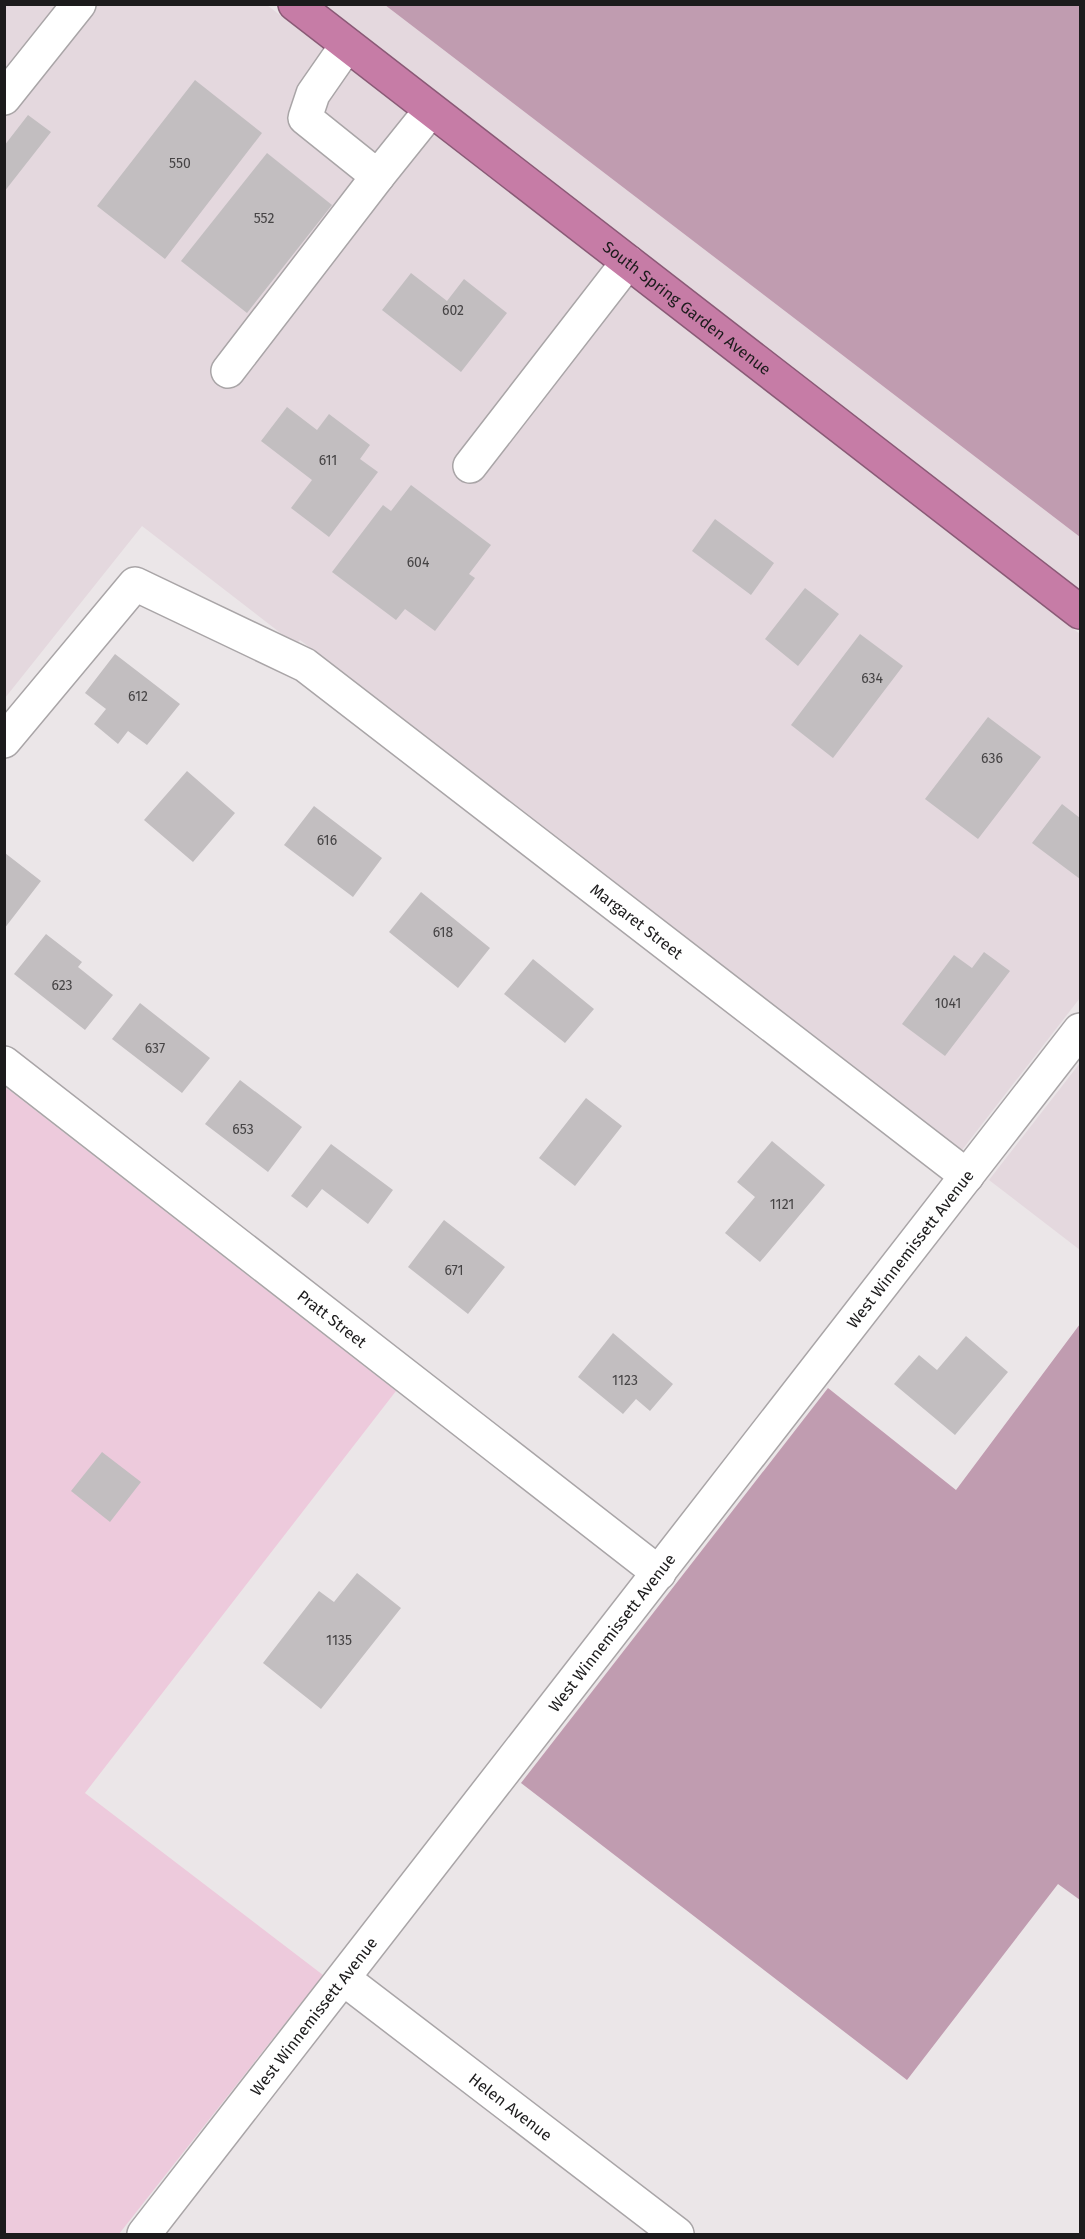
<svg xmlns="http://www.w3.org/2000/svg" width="1085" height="2239" font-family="'Fira Sans',sans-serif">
<rect width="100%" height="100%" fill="#ebe6e8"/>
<path fill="#e4d8de" d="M5,5H267L1080,634V998L962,1150L300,640L296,645L142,526L5,698Z
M324,5H385L1080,537V590Z
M1080,1063V1250L989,1180Z"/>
<path fill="#edcadc" d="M4,1086L396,1391L85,1793L323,1975L119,2234H5Z"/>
<path fill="#c09cb0" d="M385,5H1080V537Z
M1080,1324V1900L1058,1884L907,2080L521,1783L828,1388L956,1490Z"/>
<path fill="#c2bec0" d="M195,80L262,133L165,259L97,206Z
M28,115L51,132L4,192V146Z
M267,153L332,205L247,313L181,261Z
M411,273L447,301L464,279L507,313L461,372L382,310Z
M287,407L317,430L329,414L370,445L360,459L378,472L329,537L291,508L312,480L261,441Z
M411,485L491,545L469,574L475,578L435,631L405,609L396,620L332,572L383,505L391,511Z
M715,519L774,563L751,595L692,551Z
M805,588L839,614L798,666L765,639Z
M860,634L903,666L833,758L791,725Z
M115,654L180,704L147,745L128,731L118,744L94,724L106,709L85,693Z
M988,717L1041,757L978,839L925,799Z
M187,771L235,813L193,862L144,820Z
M1062,804L1080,818V879L1032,843Z
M314,806L382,858L353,897L284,845Z
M5,853L41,881L4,929V855Z
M421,892L490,948L458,988L389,932Z
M46,934L82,962L78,967L113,995L85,1030L14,974Z
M984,952L1010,971L945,1056L902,1024L954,955L972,968Z
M533,959L594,1009L565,1043L504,994Z
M140,1003L210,1058L182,1093L112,1039Z
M240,1080L302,1127L268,1172L205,1124Z
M586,1098L622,1126L575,1186L539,1158Z
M772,1141L825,1185L760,1262L725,1233L755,1197L737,1182Z
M331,1144L393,1190L368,1224L322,1189L307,1208L291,1196Z
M444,1220L505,1267L468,1314L408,1267Z
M613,1333L673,1384L650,1411L636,1399L623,1414L578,1377Z
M966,1336L1008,1372L955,1435L894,1384L919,1355L937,1370Z
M102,1452L141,1482L110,1522L71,1491Z
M357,1573L401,1608L321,1709L263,1663L319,1591L334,1602Z"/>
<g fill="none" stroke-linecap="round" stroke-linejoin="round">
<defs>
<g id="minor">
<path d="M347,45L313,94L305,118L371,171L378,176L431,110"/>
<path d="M4,98L79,4"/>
<path d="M228,371L378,176"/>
<path d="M470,466L628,262"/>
<path id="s1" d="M4,741L135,584L305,665L967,1176"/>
<path id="s2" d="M4,1063L659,1573"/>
<path id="s3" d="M344,1979L677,2234"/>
<path id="s4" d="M144,2234L1080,1030"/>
</g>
<g id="highway">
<path id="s5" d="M295,4L1080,612"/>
</g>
</defs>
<use href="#minor" stroke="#a9a5a7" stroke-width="36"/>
<use href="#highway" stroke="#8a5a76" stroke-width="36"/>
<use href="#minor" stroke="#fff" stroke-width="33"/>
<use href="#highway" stroke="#c67ca6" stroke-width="33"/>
</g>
<g text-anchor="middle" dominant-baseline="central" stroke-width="4.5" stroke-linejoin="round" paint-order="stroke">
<g font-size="14" fill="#464445">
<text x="180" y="163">550</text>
<text x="264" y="218">552</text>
<text x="453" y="310">602</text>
<text x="328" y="460">611</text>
<text x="418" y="562">604</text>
<text x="872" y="678">634</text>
<text x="138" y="696">612</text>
<text x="992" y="758">636</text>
<text x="327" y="840">616</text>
<text x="443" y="932">618</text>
<text x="62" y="985">623</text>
<text x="948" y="1003">1041</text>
<text x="155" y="1048">637</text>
<text x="243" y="1129">653</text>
<text x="782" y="1204">1121</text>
<text x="454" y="1270">671</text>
<text x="625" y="1380">1123</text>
<text x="339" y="1640">1135</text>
</g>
<g font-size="16" fill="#1c1b1c" stroke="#ebe6e8">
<text stroke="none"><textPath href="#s5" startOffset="496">South Spring Garden Avenue</textPath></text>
<text stroke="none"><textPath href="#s1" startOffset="812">Margaret Street</textPath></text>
<text stroke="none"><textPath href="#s4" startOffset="1248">West Winnemissett Avenue</textPath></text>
<text stroke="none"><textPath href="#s2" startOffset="416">Pratt Street</textPath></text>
<text stroke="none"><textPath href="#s4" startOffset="762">West Winnemissett Avenue</textPath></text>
<text stroke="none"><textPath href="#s4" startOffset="276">West Winnemissett Avenue</textPath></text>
<text stroke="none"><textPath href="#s3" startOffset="210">Helen Avenue</textPath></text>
</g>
</g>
<rect width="1085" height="2239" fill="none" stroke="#1c1b1c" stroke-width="12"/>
</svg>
